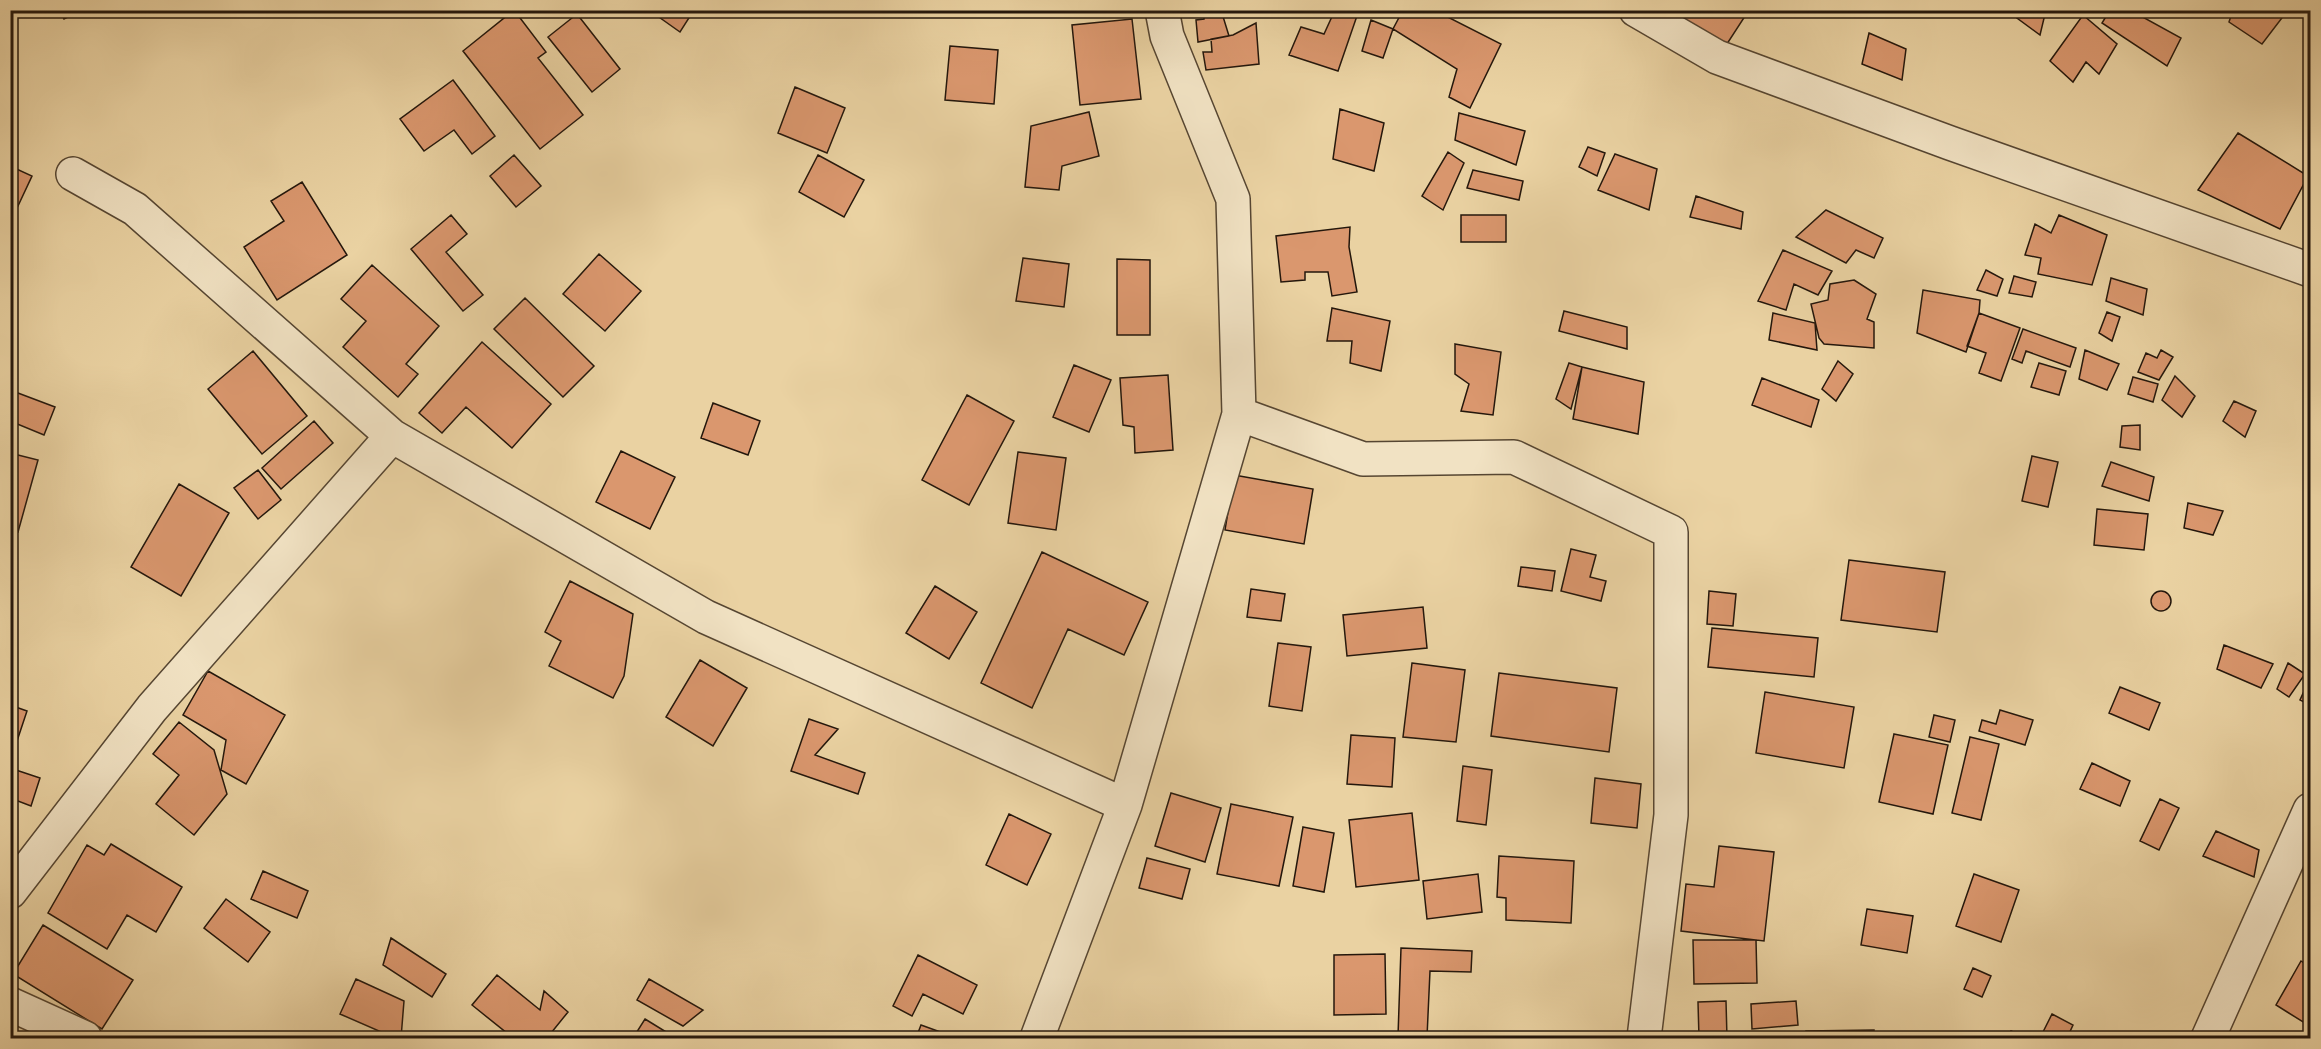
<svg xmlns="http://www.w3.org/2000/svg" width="2321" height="1049" font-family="'Sorts Mill Goudy',serif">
<rect width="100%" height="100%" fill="#ead2a2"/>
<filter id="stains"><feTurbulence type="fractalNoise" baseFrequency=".00333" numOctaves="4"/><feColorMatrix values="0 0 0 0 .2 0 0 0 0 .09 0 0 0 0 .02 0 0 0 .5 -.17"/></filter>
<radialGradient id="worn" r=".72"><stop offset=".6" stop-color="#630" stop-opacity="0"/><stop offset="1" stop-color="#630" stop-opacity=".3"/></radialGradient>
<path fill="#da976e" stroke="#24170c" stroke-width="1.5" d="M60,10H82L64,19Z
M514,10L546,52L538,58L583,115L540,149L463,51Z
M649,10H694L680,32Z
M1204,10H1221L1229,36L1198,42L1196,20L1204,19Z
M1335,10H1359L1338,71L1289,55L1301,27L1324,34Z
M1403,10H1434L1501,44L1470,108L1449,97L1457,69L1393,29Z
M1678,10H1749L1725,47L1675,16Z
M2006,10H2046L2040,35Z
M2110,10H2130L2181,38L2167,66L2102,23Z
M2233,10H2288L2262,44L2229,22Z
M577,14L620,69L592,92L548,37Z
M2083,15L2117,44L2099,74L2086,62L2073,82L2050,61Z
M1132,19L1141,99L1080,105L1072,25Z
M1371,20L1393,29L1383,58L1362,51Z
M1256,23L1259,64L1206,70L1203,52H1212L1211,39L1233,35Z
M1869,33L1906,49L1902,80L1862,64Z
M950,46L998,50L994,104L945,100Z
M453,80L495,136L472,154L454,130L424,151L400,119Z
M795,87L845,108L827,153L778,133Z
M1340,109L1384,123L1374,171L1333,159Z
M1089,112L1099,156L1062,166L1059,190L1025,187L1031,126Z
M1459,113L1525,131L1516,165L1455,140Z
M2238,133L2308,176L2280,229L2198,190Z
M1588,147L1605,153L1597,176L1579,167Z
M1448,152L1464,163L1443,210L1422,196Z
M1615,154L1657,169L1649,210L1598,190Z
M514,155L541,186L516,207L490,176Z
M818,155L864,180L844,217L799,192Z
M10,166L32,176L10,223Z
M1473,170L1523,181L1519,200L1467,188Z
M302,182L347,255L277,300L244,247L284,221L271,201Z
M1696,196L1743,212L1741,229L1690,217Z
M1826,210L1883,238L1874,258L1856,250L1846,263L1796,237Z
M451,215L467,234L446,252L483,295L463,311L411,249Z
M1461,215H1506V242H1461Z
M2059,215L2107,235L2092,285L2038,274L2041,258L2025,255L2035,224L2051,233Z
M1350,227L1349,247L1357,292L1332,296L1328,272H1305V280L1281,282L1276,236Z
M1783,250L1832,271L1818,295L1794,284L1786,310L1758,301Z
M599,254L641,291L605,331L563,294Z
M1023,258L1069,264L1064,307L1016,301Z
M1117,259L1150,260V335H1117Z
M372,265L439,326L406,364L418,374L398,397L343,347L366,321L341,299Z
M1986,270L2003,279L1997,296L1977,290Z
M2014,276L2036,282L2032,297L2009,293Z
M2111,278L2147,289L2143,315L2106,301Z
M1854,280L1876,294L1867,319L1874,322V348L1824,344L1819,338L1811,304L1828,300L1830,284Z
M1923,290L1980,300L1979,313L1966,352L1917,333Z
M525,298L594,366L563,397L494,329Z
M1332,308L1390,321L1381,371L1350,363L1352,341H1327Z
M1564,311L1627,327V349L1559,331Z
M2107,312L2120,317L2112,341L2099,333Z
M1773,313L1815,323L1817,350L1769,340Z
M1979,313L2020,328L2001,381L1979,373L1986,353L1967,346Z
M2023,329L2076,348L2070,367L2026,351L2022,363L2012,359Z
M482,342L551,404L512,448L466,407L442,433L419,413Z
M1455,344L1501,352L1493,415L1461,411L1469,384L1455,374Z
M2085,350L2119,364L2107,390L2079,379Z
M2161,350L2173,357L2159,380L2138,372L2146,353L2157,358Z
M253,351L307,416L262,454L208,389Z
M1838,361L1853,374L1836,401L1822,389Z
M1569,363L1582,367L1571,409L1556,399Z
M2039,363L2066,371L2059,395L2031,387Z
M1074,365L1111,380L1089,432L1053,417Z
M1582,367L1644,382L1638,434L1573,419Z
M1168,375L1173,450L1135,453L1134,427L1123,425L1120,378Z
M2175,376L2195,396L2182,417L2162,400Z
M2133,377L2158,384L2153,402L2128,394Z
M1762,378L1819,400L1811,427L1752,405Z
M10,390L55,407L44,435L10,421Z
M967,395L1014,421L969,505L922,480Z
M2234,401L2256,411L2245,437L2223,421Z
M713,403L760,421L748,455L701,438Z
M314,421L333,443L281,489L262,468Z
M2140,425V450L2120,447L2122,426Z
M621,451L675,477L650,529L596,502Z
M1018,452L1066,458L1056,530L1008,523Z
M10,453L38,460L18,532L10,530Z
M2032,456L2058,462L2048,507L2022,501Z
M2111,462L2154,477L2149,501L2102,486Z
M258,470L281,500L258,519L234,488Z
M1234,475L1313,489L1304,544L1225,530Z
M179,484L229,513L181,596L131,567Z
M2188,503L2223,511L2213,535L2184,528Z
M2097,509L2148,514L2144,550L2094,545Z
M1571,549L1596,555L1590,577L1606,581L1601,601L1561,591Z
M1042,552L1148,602L1124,655L1068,629L1032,708L981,683Z
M1849,560L1945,572L1937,632L1841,620Z
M1521,567L1555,571L1552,591L1518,586Z
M570,581L633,614L624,676L613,698L549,666L561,641L545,632Z
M935,586L977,612L949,659L906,633Z
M1251,589L1285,594L1281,621L1247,617Z
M1709,591L1736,594L1733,626L1707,624Z
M2151 601a10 10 0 1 1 20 0a10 10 0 1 1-20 0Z
M1423,607L1427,648L1347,656L1343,615Z
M1712,628L1818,638L1814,677L1708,667Z
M1278,643L1311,647L1302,711L1269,706Z
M2224,645L2273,664L2261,688L2217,669Z
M700,660L747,688L713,746L666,717Z
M1412,663L1465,670L1456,742L1403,737Z
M2288,663L2305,674L2289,697L2277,689Z
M208,671L285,715L246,784L221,770L226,740L183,715Z
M1499,673L1617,688L1609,752L1491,736Z
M2310,678V705L2300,700Z
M2120,687L2160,703L2149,730L2109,713Z
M1765,692L1854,707L1844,768L1756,753Z
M10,705L27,711L11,759L10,758Z
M2000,710L2033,720L2025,745L1979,731L1982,720L1996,724Z
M1934,715L1955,720L1950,742L1929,737Z
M809,719L838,729L815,755L865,773L858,794L791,771Z
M179,722L214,750L227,794L194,835L156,804L179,775L153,754Z
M1894,734L1948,745L1933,814L1879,802Z
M1351,735L1395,738L1392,787L1347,784Z
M1970,737L1999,744L1981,820L1952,813Z
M2092,763L2130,781L2120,806L2080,789Z
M1463,766L1492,770L1486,825L1457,821Z
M10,768L40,778L31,806L10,798Z
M1595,778L1641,784L1637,828L1591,823Z
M1171,793L1221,808L1205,862L1155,846Z
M2160,799L2179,808L2159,850L2140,841Z
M1231,804L1293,817L1279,886L1217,874Z
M1412,813L1419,880L1356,887L1349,820Z
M1009,814L1051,834L1027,885L986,865Z
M1303,827L1334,833L1324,892L1293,886Z
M2216,831L2259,850L2254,877L2203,856Z
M111,844L182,887L156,932L127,915L107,949L48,913L87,845L104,855Z
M1719,846L1774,852L1764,941L1681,931L1686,884L1714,887Z
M1499,856L1574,861L1571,923L1506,920V898L1497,897Z
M1147,858L1190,869L1182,899L1139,888Z
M263,871L308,891L297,918L251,899Z
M1478,874L1482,912L1427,919L1423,881Z
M1974,874L2019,890L2001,942L1956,926Z
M226,899L270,932L248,962L204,928Z
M1867,909L1913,916L1907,953L1861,945Z
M43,925L133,980L102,1029L13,974Z
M391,938L446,974L432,997L383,965Z
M1693,940H1756L1757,983L1694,984Z
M1401,948L1472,951L1471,972L1430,971L1427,1037L1398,1036Z
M1385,954L1386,1014L1334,1015V955Z
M918,955L977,985L963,1014L923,994L912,1016L893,1006Z
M2301,961L2310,967V1022L2308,1025L2276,1005Z
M1973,968L1991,976L1982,997L1964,989Z
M497,975L540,1010L544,991L568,1012L547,1038H513L472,1005Z
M356,979L404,1001L401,1038H395L340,1014Z
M649,979L703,1010L683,1026L637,1000Z
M1726,1001L1727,1038H1699L1698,1002Z
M1796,1001L1798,1025L1752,1029L1751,1004Z
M2052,1014L2073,1025L2067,1038H2040Z
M645,1019L676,1038H633Z
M921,1025L957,1038H916Z
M1874,1030V1038H1806V1031Z
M2011,1031L2027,1038H2008Z"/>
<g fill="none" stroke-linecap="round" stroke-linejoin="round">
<defs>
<path id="minor" d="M1636,10L1717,57L1950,143L2310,270
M73,174L135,209L392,436L706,617L1125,805
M1239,414L1363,459L1514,457L1671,532V815L1644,1038
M10,892L152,708L392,436
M10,1004L85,1038
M1037,1038L1125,805L1239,414L1233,199L1167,36L1162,10
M2208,1038L2310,810"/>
</defs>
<use href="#minor" stroke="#564632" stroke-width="36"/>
<use href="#minor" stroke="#f1e2c3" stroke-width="33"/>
</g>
<rect width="2321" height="1049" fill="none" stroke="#ead2a2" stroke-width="36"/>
<rect x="12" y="12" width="2297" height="1025" fill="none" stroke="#24170c" stroke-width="3"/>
<rect x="18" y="18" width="2285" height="1013" fill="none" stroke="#24170c" stroke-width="1.5"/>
<rect width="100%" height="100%" filter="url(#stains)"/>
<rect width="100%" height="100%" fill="url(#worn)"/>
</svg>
